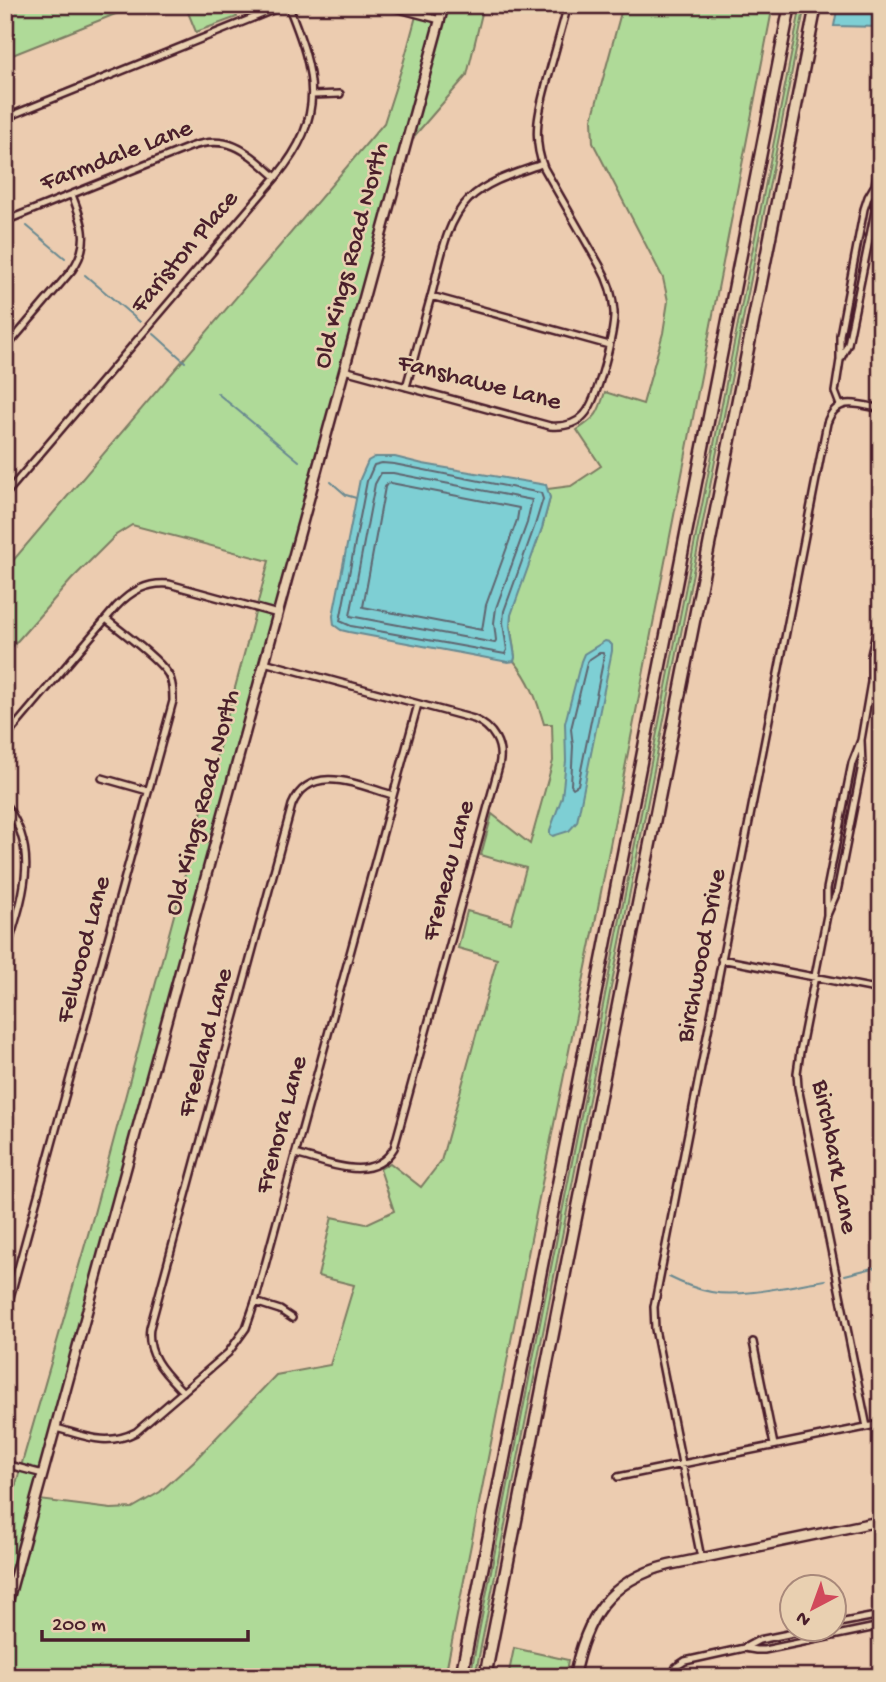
<svg xmlns="http://www.w3.org/2000/svg" width="886" height="1682" font-family="'Gochi Hand',sans-serif">
<rect width="100%" height="100%" fill="#ecccb0"/>
<filter id="ink" filterUnits="userSpaceOnUse"><feTurbulence type="fractalNoise" baseFrequency=".0143" numOctaves="2"/><feDisplacementMap in="SourceGraphic" scale="14" xChannelSelector="R" yChannelSelector="G"/><feConvolveMatrix kernelMatrix="1 2 1 2 8 2 1 2 1" color-interpolation-filters="sRGB"/></filter>
<g filter="url(#ink)">
<path fill="#afda98" stroke="#7c7c62" stroke-width="2" d="M5,5H138L5,58Z
M185,5H232L237,17L196,32Z
M419,5H440L5,1596V1522L93,1217L269,561L132,525L116,535L72,579L5,655V570L384,123L403,64Z
M447,5H484L467,75L410,141Z
M623,5H773L594,928L541,1188L445,1677H5V1627L40,1500L111,1509L132,1508L160,1492L194,1461L276,1375L330,1365L354,1285L318,1276L332,1217L366,1224L394,1211L380,1169L390,1163L421,1187L441,1161L497,959L458,948L467,911L511,923L526,868L481,855L492,814L530,844L553,761L552,724H544C537,700 530,680 514,661L515,657L510,623L511,612L542,528L550,498L547,489L571,486L601,466L577,430C597,417 598,414 605,392L643,404L663,333L668,301L663,278L593,143L592,119Z
M801,5H805L475,1677H470Z
M514,1648L568,1660L565,1677H508Z"/>
<path fill="#7ecfd4" stroke="#698990" stroke-width="2" d="M881,9V27L834,26L837,10Z
M375,457H395L423,464L546,485L550,498L542,528L511,615L510,626L515,657L514,661L508,662L349,632L341,630L334,625L333,616L360,479L368,461Z
M605,641L609,642L612,645V651L577,822L569,831L553,836L550,834V830L562,797L566,761L565,723L581,661L584,654Z"/>
<g fill="none" stroke-linecap="round" stroke-linejoin="round">
<path stroke="#5f656f" stroke-width="2" d="M382,463L394,464L541,493L543,499L535,525L504,611L503,623L507,650L505,654L351,626L340,621L367,481L374,465Z
M381,473H393L532,500L527,523L496,608L494,623L496,640L495,643L350,616L375,484Z
M391,483L519,508L517,520L486,605L482,630L363,607L385,487L387,484Z
M599,653H603L604,657L578,785L573,788L571,785L573,746L571,729L587,663L590,659Z"/>
<path stroke="#698990" stroke-width="2" d="M27,226L65,258
M85,275L140,322
M153,333L185,362
M217,393L299,461
M331,482L346,495L356,498
M845,1275L881,1266
M669,1277C683,1284 696,1289 711,1292C742,1298 793,1285 825,1280"/>
<defs>
<path id="street" d="M384,5L440,20
M312,95L340,94
M5,118L285,5
M875,185L868,197L864,209L840,335V360L848,344L875,211V185L881,152
M5,221L190,147C230,133 247,152 276,177
M431,296L609,345
M5,349L72,270C91,243 83,223 72,195
M840,360L835,392L840,405
M344,370L550,426C563,427 575,425 584,415C597,402 615,331 614,312C613,295 608,280 600,266L544,168C530,134 541,103 550,70C556,48 562,27 568,5
M406,387C415,356 423,324 432,293C440,262 445,223 469,199C489,180 517,173 542,164
M5,495L276,177C327,115 316,74 288,5
M264,662L474,719C493,727 504,745 499,766L394,1148C372,1185 327,1162 295,1154
M873,679L881,663
M5,738L116,607C131,591 147,582 169,584L278,614
M861,740L852,763L827,889V915L837,892L862,765L861,740L871,682V655L881,609
M102,778L148,791
M5,804C43,854 20,903 5,956
M827,915L800,1052L797,1073L798,1087L867,1427
M721,959L881,990
M255,1302L280,1310L292,1318
M5,1316L173,701C173,692 173,682 168,674C158,658 122,632 106,619
M753,1342L774,1445
M183,1392C166,1374 146,1356 150,1328L292,805C311,761 360,786 393,795
M56,1428C85,1436 107,1447 136,1432L228,1353L246,1328L255,1302L418,704
M5,1464L43,1474
M618,1477L881,1424
M701,1558L655,1329L654,1307L827,423C837,395 858,404 881,409
M834,1624L881,1615
M744,1648L756,1650H764L881,1626
M672,1677L676,1667L685,1661L744,1648L759,1640L808,1630"/>
<path id="secondary" d="M5,1612L444,5
M574,1677C585,1619 608,1580 669,1565L881,1521"/>
<path id="highway" d="M461,1677L790,5
M485,1677L816,5"/>
</defs>
<use href="#street" stroke="#4a1f2b" stroke-width="10"/>
<use href="#secondary" stroke="#4a1f2b" stroke-width="13"/>
<use href="#highway" stroke="#4a1f2b" stroke-width="15"/>
<use href="#street" stroke="#e9d0b1" stroke-width="5"/>
<use href="#secondary" stroke="#e9d0b1" stroke-width="8"/>
<use href="#highway" stroke="#e9d0b1" stroke-width="10"/>
</g>
</g>
<g text-anchor="middle" dominant-baseline="central" stroke-width="5" stroke-linejoin="round" paint-order="stroke">
<g font-size="26" fill="#4a1f2b" stroke="#e9d0b1">
<text transform="translate(117 157) rotate(-21)">Farmdale Lane</text>
<text transform="translate(186 253) rotate(-50)">Fariston Place</text>
<text transform="translate(353 256) rotate(-75)">Old Kings Road North</text>
<text transform="translate(479 384) rotate(14)">Fanshawe Lane</text>
<text transform="translate(204 803) rotate(-75)">Old Kings Road North</text>
<text transform="translate(450 871) rotate(-75)">Freneau Lane</text>
<text transform="translate(85 950) rotate(-75)">Felwood Lane</text>
<text transform="translate(703 956) rotate(-79)">Birchwood Drive</text>
<text transform="translate(207 1043) rotate(-75)">Freeland Lane</text>
<text transform="translate(283 1125) rotate(-75)">Frenora Lane</text>
<text transform="translate(833 1157) rotate(79)">Birchbark Lane</text>
</g>
</g>
<rect width="886" height="1682" fill="none" stroke="#e9d0b1" stroke-width="28"/>
<rect x="14" y="14" width="858" height="1654" fill="none" stroke="#4a1f2b" stroke-width="2.5" filter="url(#ink)"/>
<g transform="translate(813 1608) rotate(221)"><circle r="33" fill="#e9d0b1" stroke="#a9897b" stroke-width="2"/>
<path d="M0-5L12 26L0 18L-12 26Z" fill="#d1495b"/>
<text y="-10" font-size="19" font-weight="bold" text-anchor="middle" fill="#4a1f2b">N</text>
</g>
<path d="M42 1630v10h206v-10" fill="none" stroke="#4a1f2b" stroke-width="3.5"/>
<text x="52" y="1630" font-size="21" fill="#4a1f2b" stroke="#e9d0b1" stroke-width="5" paint-order="stroke">200 m</text>
</svg>
